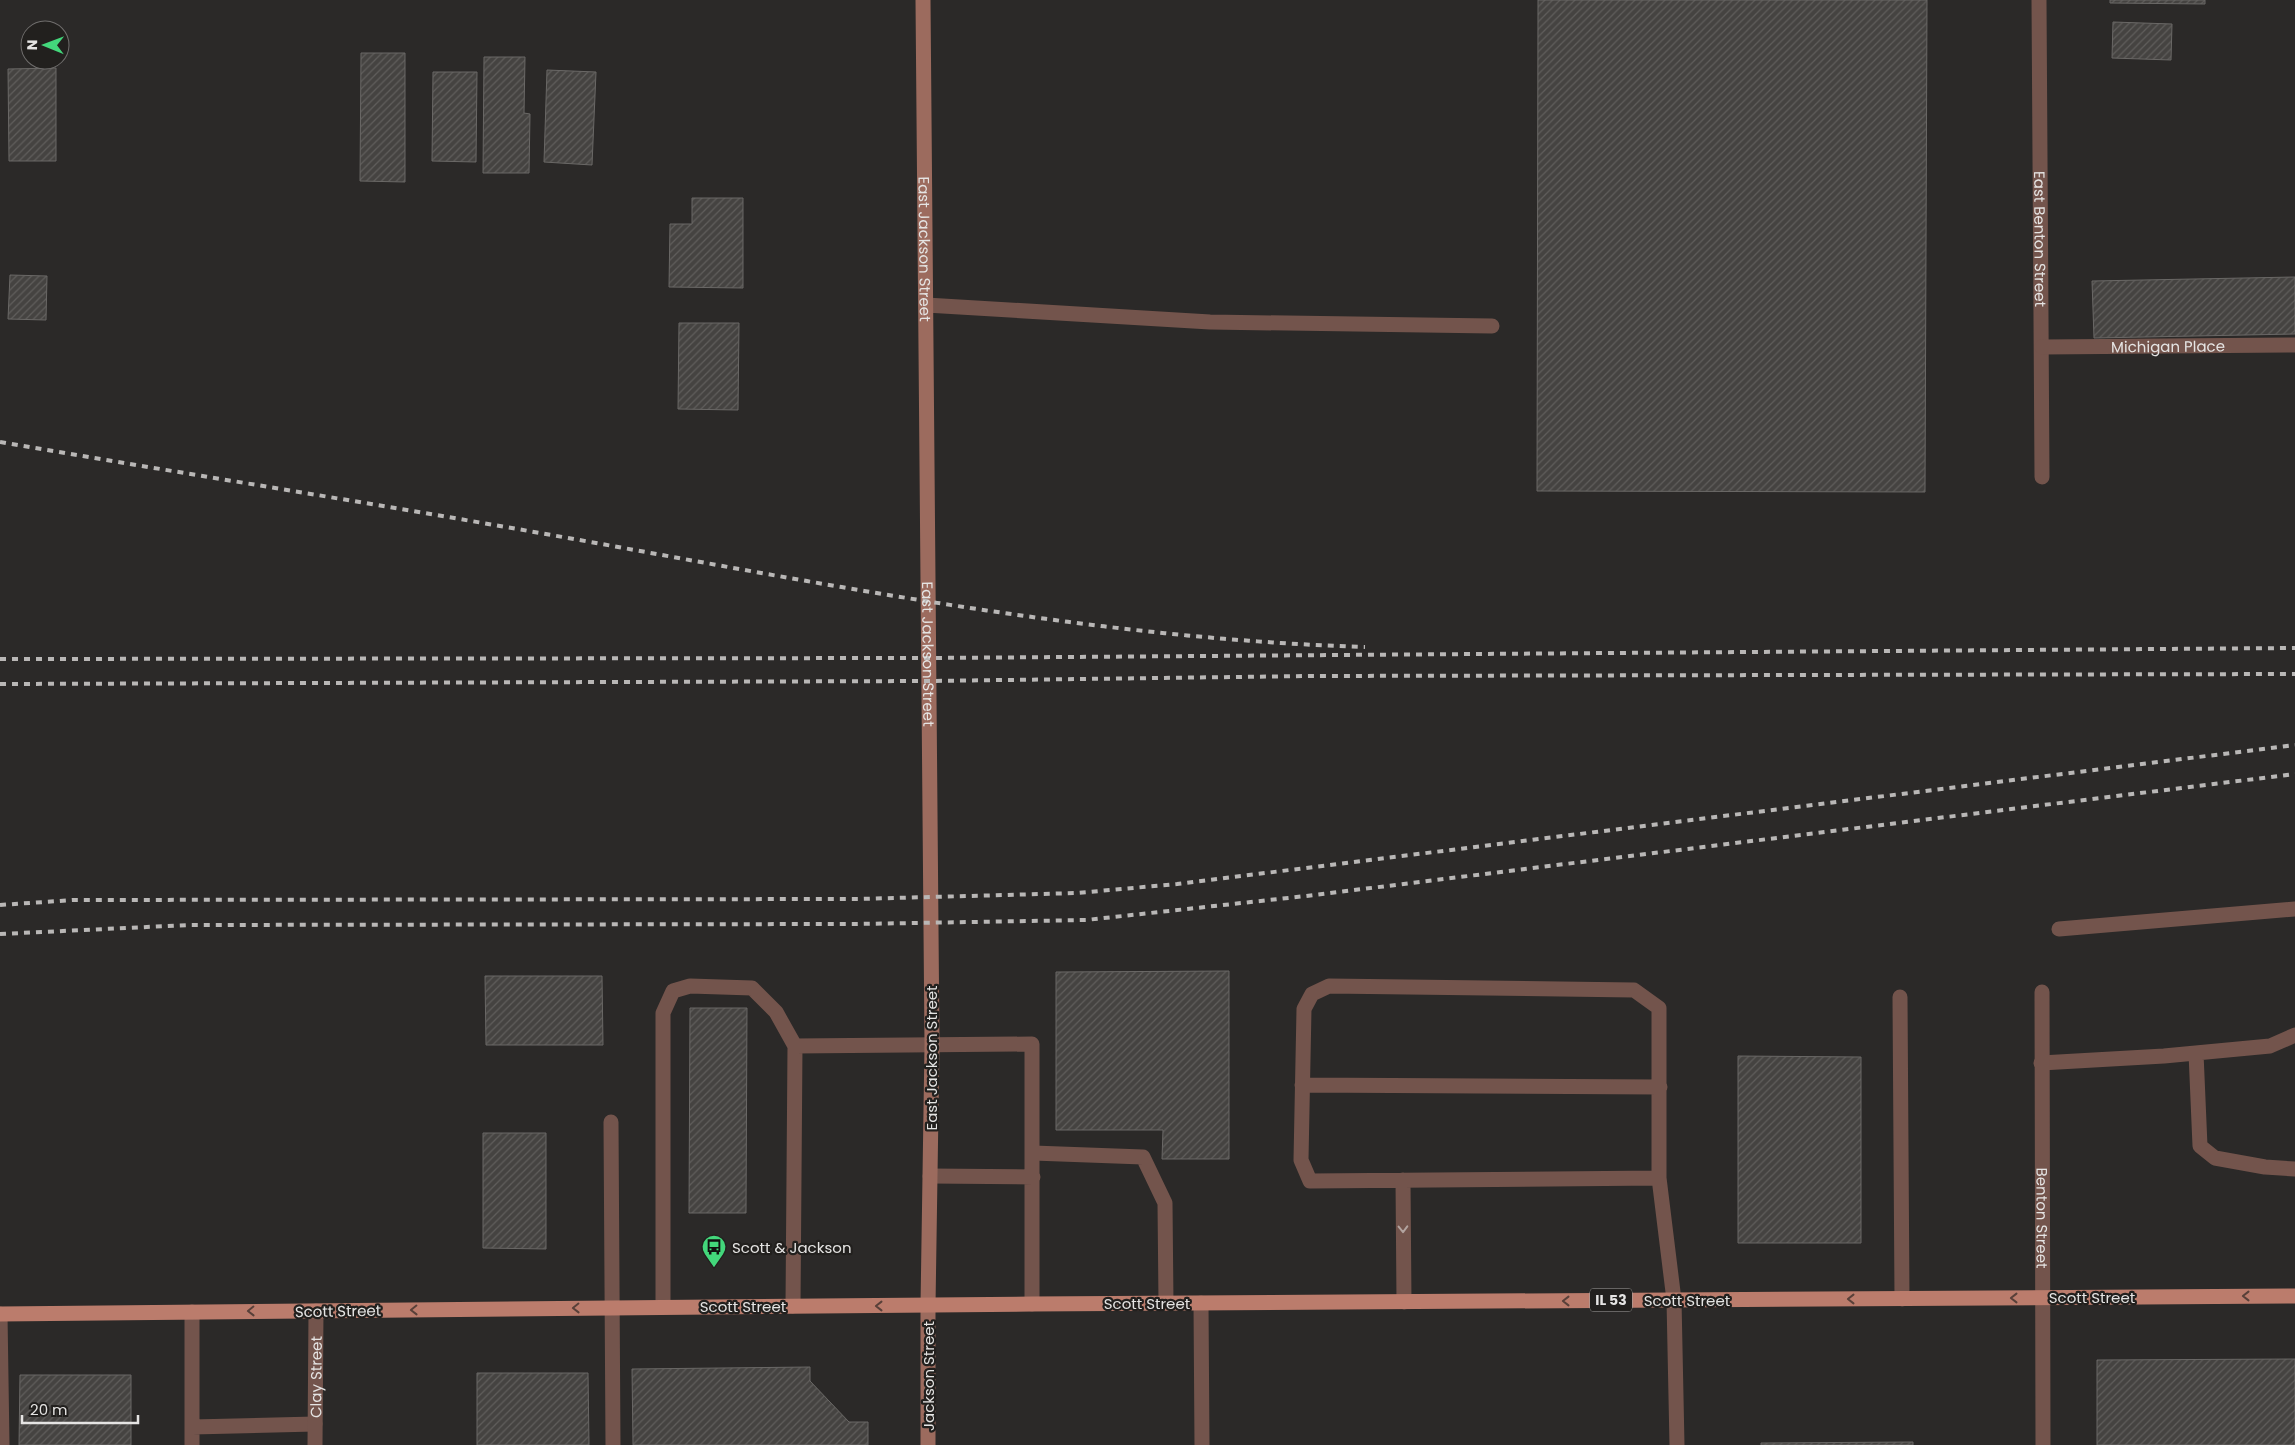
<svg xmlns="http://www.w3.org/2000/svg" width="2295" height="1445" font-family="Poppins,sans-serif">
<defs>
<pattern id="building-hatch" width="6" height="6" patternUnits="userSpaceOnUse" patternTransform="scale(1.25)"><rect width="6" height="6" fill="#454341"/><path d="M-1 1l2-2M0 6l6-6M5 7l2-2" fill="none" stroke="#605e5c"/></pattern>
</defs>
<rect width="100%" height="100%" fill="#2b2928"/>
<path fill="url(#building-hatch)" stroke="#6a6866" d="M1538,0H1927L1925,492L1537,491Z
M2110,0H2205V4L2110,3Z
M2113,22L2172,24L2171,60L2112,58Z
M361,53H405V182L360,181Z
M484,57H525L524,113L530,114L529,173H483Z
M56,68V161H9L8,69Z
M547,70L596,72L592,165L544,162Z
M433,72H477L476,162L432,161Z
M692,198H743V288L669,287L670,224H692Z
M10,275L47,276L46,320L8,319Z
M2295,277V334L2094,338L2092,281Z
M679,323H739L738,410L678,409Z
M1229,971V1159H1162L1163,1130H1056V972Z
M485,976H602L603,1045H486Z
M690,1008H747L746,1213H689Z
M1738,1056L1861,1057V1243H1738Z
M483,1133H546V1249L483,1248Z
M2295,1359V1445H2097V1360Z
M810,1367V1381L849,1422H868V1445H633L632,1369Z
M477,1373H588L589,1445H477Z
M20,1375H131V1445H19Z
M1913,1442V1445H1761V1443Z"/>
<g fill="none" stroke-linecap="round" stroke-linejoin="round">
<path stroke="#73544c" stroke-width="15" d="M926,305L1210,322L1492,326
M2059,929L2295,909
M1900,997L1902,1299
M2196,1053L2200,1146L2215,1158L2265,1167L2295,1169
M2041,1063L2164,1056L2270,1046L2295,1035
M1302,1085L1660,1087
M611,1122L613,1445
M1033,1153L1143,1157L1165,1203L1166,1303
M930,1176L1033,1177
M1659,1178L1310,1181L1301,1160L1304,1009L1312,994L1329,986L1634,990L1659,1008V1178L1674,1300L1677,1445
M1403,1180L1404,1302
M1201,1303L1202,1445
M793,1306L795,1046L1032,1044V1304
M663,1307V1013L673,991L690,986L752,988L776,1012L795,1046
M192,1312V1445
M0,1314L2,1445
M192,1427L315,1424"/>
<g stroke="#73544c" stroke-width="15">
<path id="s1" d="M2039,0L2042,477"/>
<path id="s2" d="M2042,347L2295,345"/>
<path id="s3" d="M2042,992L2043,1445"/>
<path id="s4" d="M315,1445L316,1311"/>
</g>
<path stroke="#9c6b5e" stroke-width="15" id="s5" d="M923,0L932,1045L928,1306V1445"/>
<path stroke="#bb7c6c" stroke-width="15" d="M0,1314L1032,1304L2295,1296"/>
<path stroke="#b9b7b6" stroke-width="4" stroke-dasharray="6 6" stroke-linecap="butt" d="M0,442C198,476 397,507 596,543C850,589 1106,639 1365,647
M0,659L929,658L2295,648
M0,684L929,681L1311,676L2295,674
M0,905L73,900L858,899L1077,893L1177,884L2295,745
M0,934L189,925L856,924L1086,920L1306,896L2295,774"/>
</g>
<defs><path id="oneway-chevron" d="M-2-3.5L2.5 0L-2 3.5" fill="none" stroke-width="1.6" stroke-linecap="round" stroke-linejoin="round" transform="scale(1.25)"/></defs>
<use stroke="#b2a39f" href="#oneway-chevron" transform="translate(1403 1229) rotate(89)"/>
<g stroke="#584039">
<use href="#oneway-chevron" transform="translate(2246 1296) rotate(180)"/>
<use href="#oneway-chevron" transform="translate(2014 1298) rotate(180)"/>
<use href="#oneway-chevron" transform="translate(1851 1299) rotate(180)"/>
<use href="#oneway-chevron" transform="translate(1566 1301) rotate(180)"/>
<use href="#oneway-chevron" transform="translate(879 1306) rotate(-180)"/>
<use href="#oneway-chevron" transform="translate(576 1308) rotate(179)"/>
<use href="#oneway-chevron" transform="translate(414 1310) rotate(179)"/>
<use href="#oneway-chevron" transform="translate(251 1311) rotate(179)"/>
</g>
<defs>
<symbol id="bus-pin" viewBox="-11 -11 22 30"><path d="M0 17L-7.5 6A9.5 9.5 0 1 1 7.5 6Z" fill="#43d77b" stroke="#22201e"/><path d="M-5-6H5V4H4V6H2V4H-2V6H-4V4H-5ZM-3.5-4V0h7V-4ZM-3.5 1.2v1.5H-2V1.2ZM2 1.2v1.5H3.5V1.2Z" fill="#111"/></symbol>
</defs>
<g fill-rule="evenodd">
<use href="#bus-pin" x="700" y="1233" width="28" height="38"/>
</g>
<g text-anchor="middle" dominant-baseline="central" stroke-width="4.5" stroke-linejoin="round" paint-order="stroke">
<rect fill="#22201e" stroke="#aaa9a8" stroke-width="1" x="1590" y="1288.5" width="42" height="23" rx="4"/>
<g font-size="14" font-weight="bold" fill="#e5e4e3">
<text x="1611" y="1300">IL 53</text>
</g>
<g font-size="15" fill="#e5e4e3" stroke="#22201e">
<text stroke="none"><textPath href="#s1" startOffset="239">East Benton Street</textPath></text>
<text stroke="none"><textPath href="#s5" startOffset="249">East Jackson Street</textPath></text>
<text stroke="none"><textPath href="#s2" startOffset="126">Michigan Place</textPath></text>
<text stroke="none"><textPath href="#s5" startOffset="654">East Jackson Street</textPath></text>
<text transform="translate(931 1058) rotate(-90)">East Jackson Street</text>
<text stroke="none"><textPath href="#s3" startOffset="226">Benton Street</textPath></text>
<text x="2092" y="1297">Scott Street</text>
<text x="1687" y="1300">Scott Street</text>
<text x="1147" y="1303">Scott Street</text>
<text x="743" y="1306">Scott Street</text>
<text transform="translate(338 1311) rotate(-1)">Scott Street</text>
<text transform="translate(928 1376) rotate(-90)">Jackson Street</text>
<text stroke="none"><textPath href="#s4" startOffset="68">Clay Street</textPath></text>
</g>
<g font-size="15" fill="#e5e4e3" stroke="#22201e" text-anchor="start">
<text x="732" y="1247">Scott &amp; Jackson</text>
</g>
</g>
<g transform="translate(45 45) rotate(271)"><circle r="24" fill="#22201e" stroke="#706e6d"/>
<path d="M0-4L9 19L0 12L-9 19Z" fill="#43d77b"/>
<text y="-8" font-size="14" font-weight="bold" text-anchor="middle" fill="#e5e4e3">N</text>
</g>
<path d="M22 1415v8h116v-8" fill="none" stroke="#e5e4e3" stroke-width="2.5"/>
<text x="30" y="1415" font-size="15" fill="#e5e4e3" stroke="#22201e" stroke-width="4" paint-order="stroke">20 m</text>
</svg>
